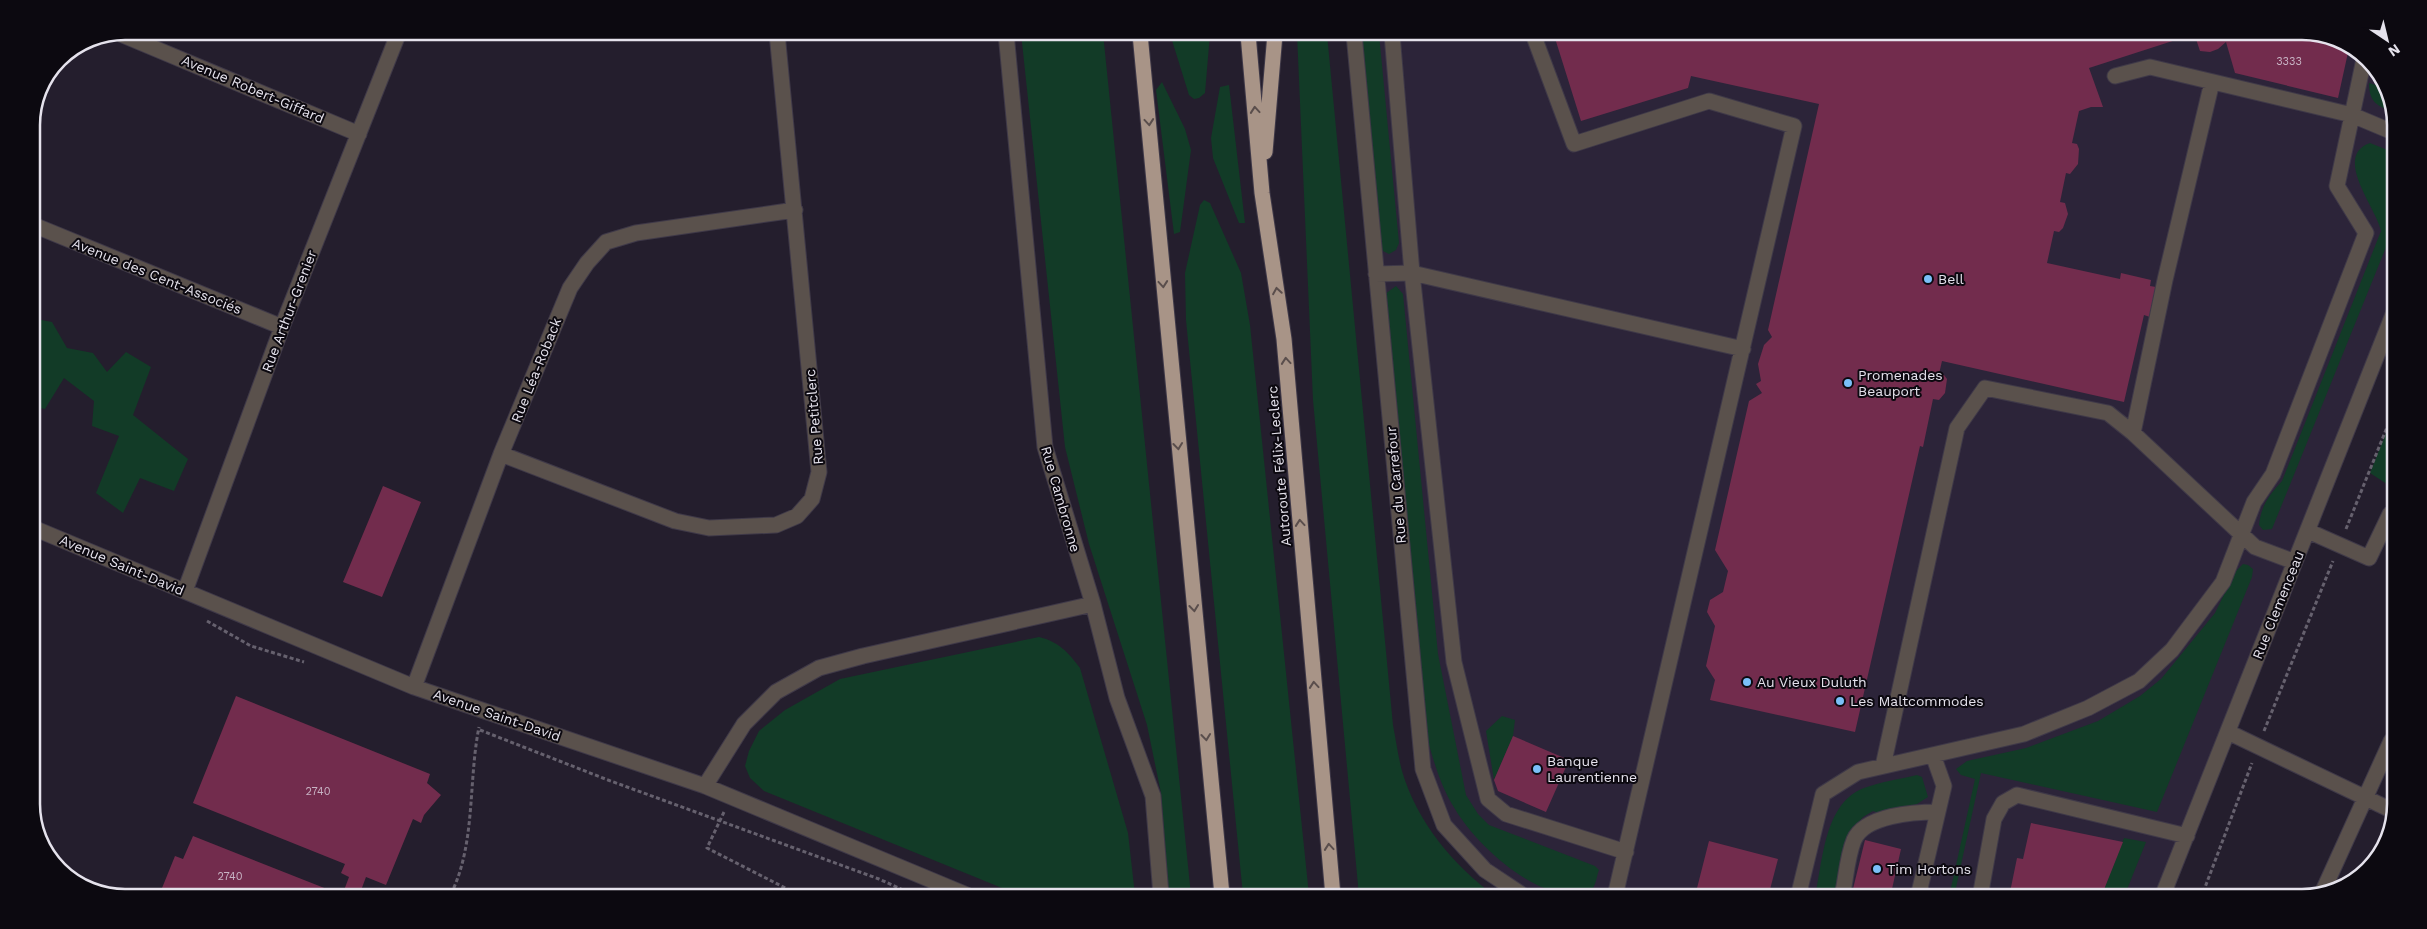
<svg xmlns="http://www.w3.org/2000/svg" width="2427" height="929" font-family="'Work Sans',sans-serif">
<rect width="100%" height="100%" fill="#241e2d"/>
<path fill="#2c2439" d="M1354,34L2332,36L2376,68L2396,118L2394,312L2162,897L1524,896L1444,825L1423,769Z"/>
<path fill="#123b27" d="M1021,33H1103L1191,895H1169L1161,793L1147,725L1089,544L1065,447Z
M1170,34H1210L1205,93L1199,98L1194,99L1189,95Z
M1297,34H1327L1393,725C1396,740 1398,756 1402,771C1417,822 1453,865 1495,896H1359L1313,400Z
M1359,34H1379L1399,243L1396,250L1389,254L1383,251L1379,243Z
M1162,82L1185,129L1191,150L1180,232L1174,234L1156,90Z
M2369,83L2383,87L2393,112C2377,106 2369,102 2369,83Z
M1229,85L1245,223H1239L1213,158L1211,138L1220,87Z
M2370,143L2395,153V225L2272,529L2263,530L2259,525C2261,506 2269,495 2282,481L2381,231C2377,209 2332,156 2370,143Z
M1204,200L1210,203L1241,273L1250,325L1309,895H1243L1186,320L1185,273L1200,205Z
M1396,286L1403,294L1438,654L1466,795L1478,814L1489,825L1595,866L1599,870C1597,875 1596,884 1593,888C1587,897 1576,892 1568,893C1530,894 1474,842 1455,809C1439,784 1432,755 1424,727L1385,294Z
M31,318L52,322L67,348L93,353L107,372L126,352L151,367L133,415L188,459L174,491L140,478L123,513L96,493L119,436L92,426L94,401L64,378L45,409L31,406Z
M2394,413L2393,488L2370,473Z
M2243,564L2248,565L2253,569L2252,577L2157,812L1981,773L1954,897H1949L1975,779L1961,775L1956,769L1967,761L2026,748L2098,721L2140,696L2161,679L2215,613L2235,572Z
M1039,637C1059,642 1068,652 1080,668L1128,833L1135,895H1019L764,791L750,778L745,766L749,751L759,731L785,710L840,679Z
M1502,716L1515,720L1513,736L1494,780L1486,731Z
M1917,775L1922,777L1928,797L1917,804L1879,813L1873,811L1863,817L1855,827L1835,897H1815C1823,861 1824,803 1864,788C1880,782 1900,779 1917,775Z
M2124,838L2146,842L2124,897H2101Z"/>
<path fill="#722c4d" d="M1554,35L2188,36L2089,68L2103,107H2091L2079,111L2072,143L2077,144L2079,149L2078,164L2070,174L2066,173L2060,202L2065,203L2068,214L2063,228L2059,232L2054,231L2047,263L2120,279L2121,273L2151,280L2150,286L2156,287L2150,317L2144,315L2124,402L1942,361L1939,374L1944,375L1947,379L1945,393L1939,400L1933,399L1923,447L1920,446L1855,732L1710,700L1715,680L1706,666L1715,626L1707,612L1710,600L1723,592L1728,571L1715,550L1749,401L1762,393L1756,384L1761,381L1758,364L1764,345L1772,337L1768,330L1819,104L1691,76L1688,88L1581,121Z
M2195,36H2332L2349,48L2338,98L2235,73L2226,42L2218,49L2210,52L2200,51Z
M383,486L421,502L382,597L343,582Z
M236,696L430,774L427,783L441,795L424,815L421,823L413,819L386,885L366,877L360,893H343L349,877L341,873L345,864L193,803Z
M1513,736L1569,760L1546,812L1498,791L1494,780Z
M2031,823L2123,842L2101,897H2009L2017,858L2023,859Z
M193,836L337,893H160L175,856L183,859Z
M1865,840L1901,849L1892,889L1884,894L1883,897H1851Z
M1709,841L1778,859L1768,897L1695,896Z"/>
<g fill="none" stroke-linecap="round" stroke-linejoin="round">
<defs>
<path id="minor" d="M118,33L359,134
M1006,33L1045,447L1093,604L1117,698L1153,796L1161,895
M1354,34L1423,769L1444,825L1485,870L1524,896
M1392,34L1412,273L1454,662L1488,799L1506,814L1626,852
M1533,34L1574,144L1709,101L1794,126L1615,896
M2115,76L2150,67L2352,115L2395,133
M31,224L282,327
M1376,274L1412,273L1743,349
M2133,433L2165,280L2212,82
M501,454L675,521L709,528L776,525L797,516L812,499L819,472L777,33
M31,527L414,687L705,786L967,895
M2308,531L2369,558L2390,514L2393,517
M185,591L282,327L399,32
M414,687L501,454L570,288L587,263L606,242L636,233L795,210
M2228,732L2391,810
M1883,766L1957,428L1985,388L2108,413L2133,433L2255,547L2295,562
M705,786L744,724L776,692L819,668L863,656L1093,604
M2323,891L2391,741
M1798,897L1823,794L1858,772L2024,734L2088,708L2139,681L2172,650L2223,582L2254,502L2273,474L2366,233L2337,186L2364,59
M1842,897C1846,879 1847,857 1854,840C1865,815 1914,812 1938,812
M1918,897L1944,786L1933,755
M1980,897L1994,819L2003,803L2017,795L2187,836
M2162,897L2394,312"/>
<path id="highway" d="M1140,34L1222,895
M1248,34L1262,193L1284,339L1333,896
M1265,152L1275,34"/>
</defs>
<use href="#minor" stroke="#3f3948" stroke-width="17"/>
<use href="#highway" stroke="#3f3948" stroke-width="17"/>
<path stroke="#66616e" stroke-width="3" stroke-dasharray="4 2.5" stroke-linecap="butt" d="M2346,529L2394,410
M207,621L251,646L304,662
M480,730L608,780L879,879L914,895
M2264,731L2333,561
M724,812L707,848L797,894
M451,894C476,843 468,782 479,727
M2201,898L2252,763"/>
<use href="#minor" stroke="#5a514c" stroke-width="15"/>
<use href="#highway" stroke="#a89487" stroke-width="15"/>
</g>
<defs><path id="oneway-chevron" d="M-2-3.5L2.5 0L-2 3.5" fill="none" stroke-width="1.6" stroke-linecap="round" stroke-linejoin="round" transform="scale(1.25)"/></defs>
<g stroke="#5a4e4c">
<use href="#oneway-chevron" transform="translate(1255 110) rotate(-95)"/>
<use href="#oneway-chevron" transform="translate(1149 122) rotate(85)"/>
<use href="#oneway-chevron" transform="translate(1163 284) rotate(85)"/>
<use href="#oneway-chevron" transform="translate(1277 291) rotate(-99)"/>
<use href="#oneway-chevron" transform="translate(1286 361) rotate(-95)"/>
<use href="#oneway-chevron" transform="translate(1178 446) rotate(84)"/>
<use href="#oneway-chevron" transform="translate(1300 523) rotate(-95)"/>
<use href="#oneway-chevron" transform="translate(1194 608) rotate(84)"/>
<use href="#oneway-chevron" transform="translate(1314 685) rotate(-95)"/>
<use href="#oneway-chevron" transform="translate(1206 737) rotate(84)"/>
<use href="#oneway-chevron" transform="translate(1329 847) rotate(-95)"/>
</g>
<g fill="#7abff8" stroke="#0c0910" stroke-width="2">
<circle cx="1928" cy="279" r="5"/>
<circle cx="1848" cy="383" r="5"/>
<circle cx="1747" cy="682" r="5"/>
<circle cx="1840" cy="701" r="5"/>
<circle cx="1537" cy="769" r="5"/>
<circle cx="1877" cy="869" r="5"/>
</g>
<g text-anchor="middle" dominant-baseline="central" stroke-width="4" stroke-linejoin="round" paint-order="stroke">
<g font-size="11" fill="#c8b4c4">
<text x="2289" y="61">3333</text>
<text x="318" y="791">2740</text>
<text x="230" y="876">2740</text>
</g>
<g font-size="14" fill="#e5e2ec" stroke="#0c0910">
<text transform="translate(253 89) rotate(23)">Avenue Robert-Giffard</text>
<text transform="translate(157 276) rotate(22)">Avenue des Cent-Associés</text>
<text transform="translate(289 311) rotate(-69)">Rue Arthur-Grenier</text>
<text transform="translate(536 370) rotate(-68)">Rue Léa-Roback</text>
<text transform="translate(814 417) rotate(-95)">Rue Petitclerc</text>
<text transform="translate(1279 466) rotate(-95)">Autoroute Félix-Leclerc</text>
<text transform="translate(1396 485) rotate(-95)">Rue du Carrefour</text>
<text transform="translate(1061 499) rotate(74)">Rue Cambronne</text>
<text transform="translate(122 565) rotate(23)">Avenue Saint-David</text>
<text transform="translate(2278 605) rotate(-68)">Rue Clemenceau</text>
<text transform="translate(497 715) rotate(19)">Avenue Saint-David</text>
</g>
<g font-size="14" fill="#e5e2ec" stroke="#0c0910" text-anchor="start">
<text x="1938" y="279">Bell</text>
<text x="1858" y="375">Promenades<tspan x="1858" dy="16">Beauport</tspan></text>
<text x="1757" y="682">Au Vieux Duluth</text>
<text x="1850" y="701">Les Maltcommodes</text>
<text x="1547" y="761">Banque<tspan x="1547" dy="16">Laurentienne</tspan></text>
<text x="1887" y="869">Tim Hortons</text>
</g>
</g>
<path d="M0 0H2427V929H0ZM125 40H2302A85 85 0 0 1 2387 125V804A85 85 0 0 1 2302 889H125A85 85 0 0 1 40 804V125A85 85 0 0 1 125 40Z" fill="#0c0910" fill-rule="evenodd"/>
<path fill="none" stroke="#e5e2ec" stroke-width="2.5" d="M125 40H2302A85 85 0 0 1 2387 125V804A85 85 0 0 1 2302 889H125A85 85 0 0 1 40 804V125A85 85 0 0 1 125 40Z"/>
<g transform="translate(2387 40) rotate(145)" stroke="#0c0910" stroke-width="4" paint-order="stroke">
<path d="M0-4L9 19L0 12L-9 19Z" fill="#e5e2ec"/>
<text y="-8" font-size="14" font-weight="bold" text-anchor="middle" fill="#e5e2ec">N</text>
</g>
</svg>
